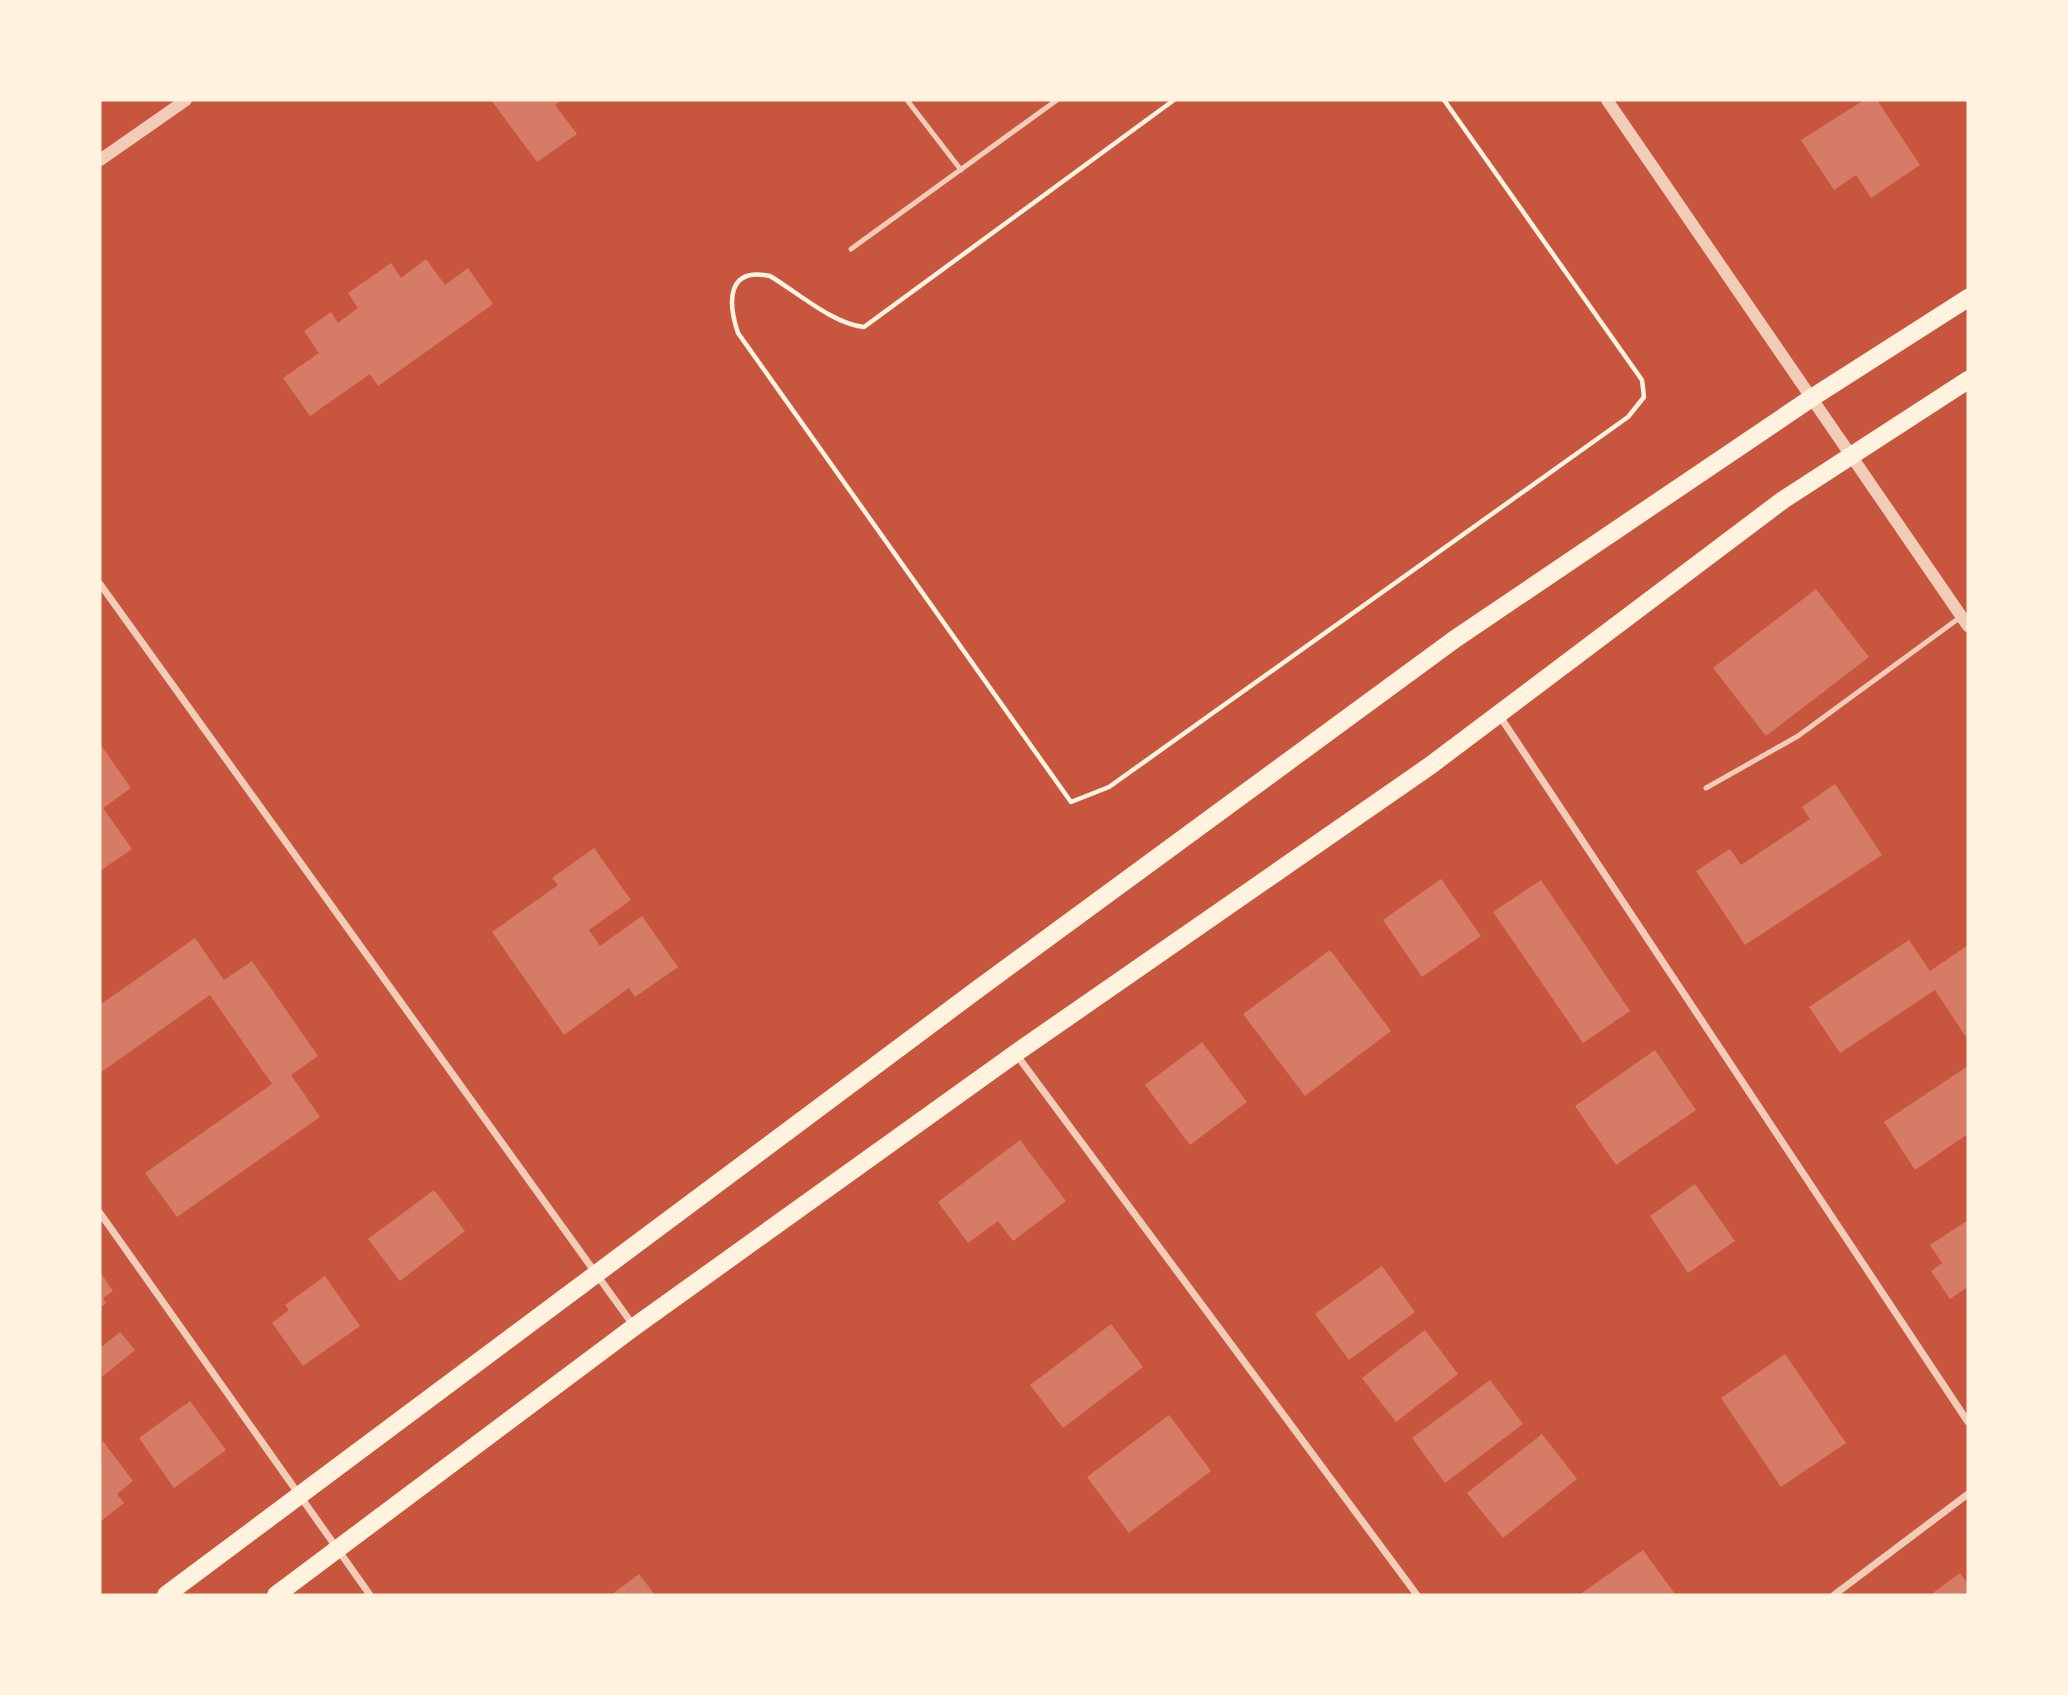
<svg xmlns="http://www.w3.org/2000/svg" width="2068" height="1695" font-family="'Nunito Sans',sans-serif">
<rect width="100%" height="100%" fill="#c8553d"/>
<path fill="#d67c66" d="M491,100H561L555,105L577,134L537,162Z
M1864,100H1877L1920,165L1871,198L1856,175L1834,190L1801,140Z
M426,259L445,285L468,268L493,304L378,386L370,374L310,416L283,378L319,353L304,331L331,312L338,323L358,308L348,293L391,263L401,278Z
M1816,589L1869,657L1766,736L1713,668Z
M100,744L131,788L103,808L132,849L100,871Z
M1835,784L1882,855L1745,945L1696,871L1730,849L1741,865L1810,819L1802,807Z
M594,848L631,900L589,930L600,946L642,916L678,967L635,997L629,988L564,1035L492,932L558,885L552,878Z
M1441,879L1481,936L1422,977L1383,920Z
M1541,880L1630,1011L1583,1043L1493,912Z
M195,938L224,980L252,961L318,1056L291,1075L320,1117L177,1217L145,1173L272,1084L210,995L100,1073V1005Z
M1909,940L1930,971L1968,945V1040L1935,990L1840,1053L1809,1007Z
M1330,950L1391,1031L1305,1096L1243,1014Z
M1202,1042L1247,1102L1190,1145L1145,1085Z
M1655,1050L1696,1110L1616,1165L1575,1106Z
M1968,1066V1134L1915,1170L1884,1122Z
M1020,1140L1066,1201L1013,1241L998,1221L968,1243L938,1202Z
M1695,1184L1735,1241L1688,1273L1650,1216Z
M434,1190L465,1231L400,1281L368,1239Z
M1968,1220V1287L1950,1299L1931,1271L1942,1263L1930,1245Z
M1382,1266L1415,1312L1349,1360L1315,1314Z
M100,1272L113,1291L103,1298L106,1303L100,1308Z
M325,1276L360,1326L303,1366L272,1323L289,1310L285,1305Z
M1111,1324L1143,1367L1063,1428L1030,1385Z
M1425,1330L1458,1374L1396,1422L1362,1378Z
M120,1332L135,1350L102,1377L100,1348Z
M1785,1354L1846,1443L1781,1487L1721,1398Z
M1490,1380L1523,1424L1445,1483L1412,1438Z
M190,1401L226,1450L174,1488L139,1438Z
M1169,1415L1211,1471L1129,1533L1087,1477Z
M1542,1434L1577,1479L1503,1538L1467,1493Z
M102,1440L133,1481L117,1494L124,1503L100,1522Z
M1643,1550L1675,1594L1579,1595Z
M1960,1573L1968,1584V1595H1930Z
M639,1574L655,1595H611Z"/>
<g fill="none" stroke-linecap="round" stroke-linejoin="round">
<path stroke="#fff3e0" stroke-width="4.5" d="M1174,100L864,327C833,324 797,292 770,276C726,267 728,303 738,333L1071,802L1109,787L1628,417L1644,397L1642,380L1444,100"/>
<path stroke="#f1ccb7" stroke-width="5" d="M907,100L961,170
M851,249L1057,100
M1706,788L1798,736L1962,616"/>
<path stroke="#f1ccb7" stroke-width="7" d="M100,584L633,1325
M1499,715L1968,1422
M1016,1054L1417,1595
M100,1213L370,1595
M1834,1595L1968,1494"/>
<path stroke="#f1ccb7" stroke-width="12" d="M1607,100L1968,626
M100,160L186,100"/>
<path stroke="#fff3e0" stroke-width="18" d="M166,1595L978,989L1455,639L1813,397L1968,298
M276,1595L634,1327L1016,1053L1431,765L1783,500L1968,380"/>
</g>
<rect width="2068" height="1695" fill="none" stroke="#fff3e0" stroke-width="203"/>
</svg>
